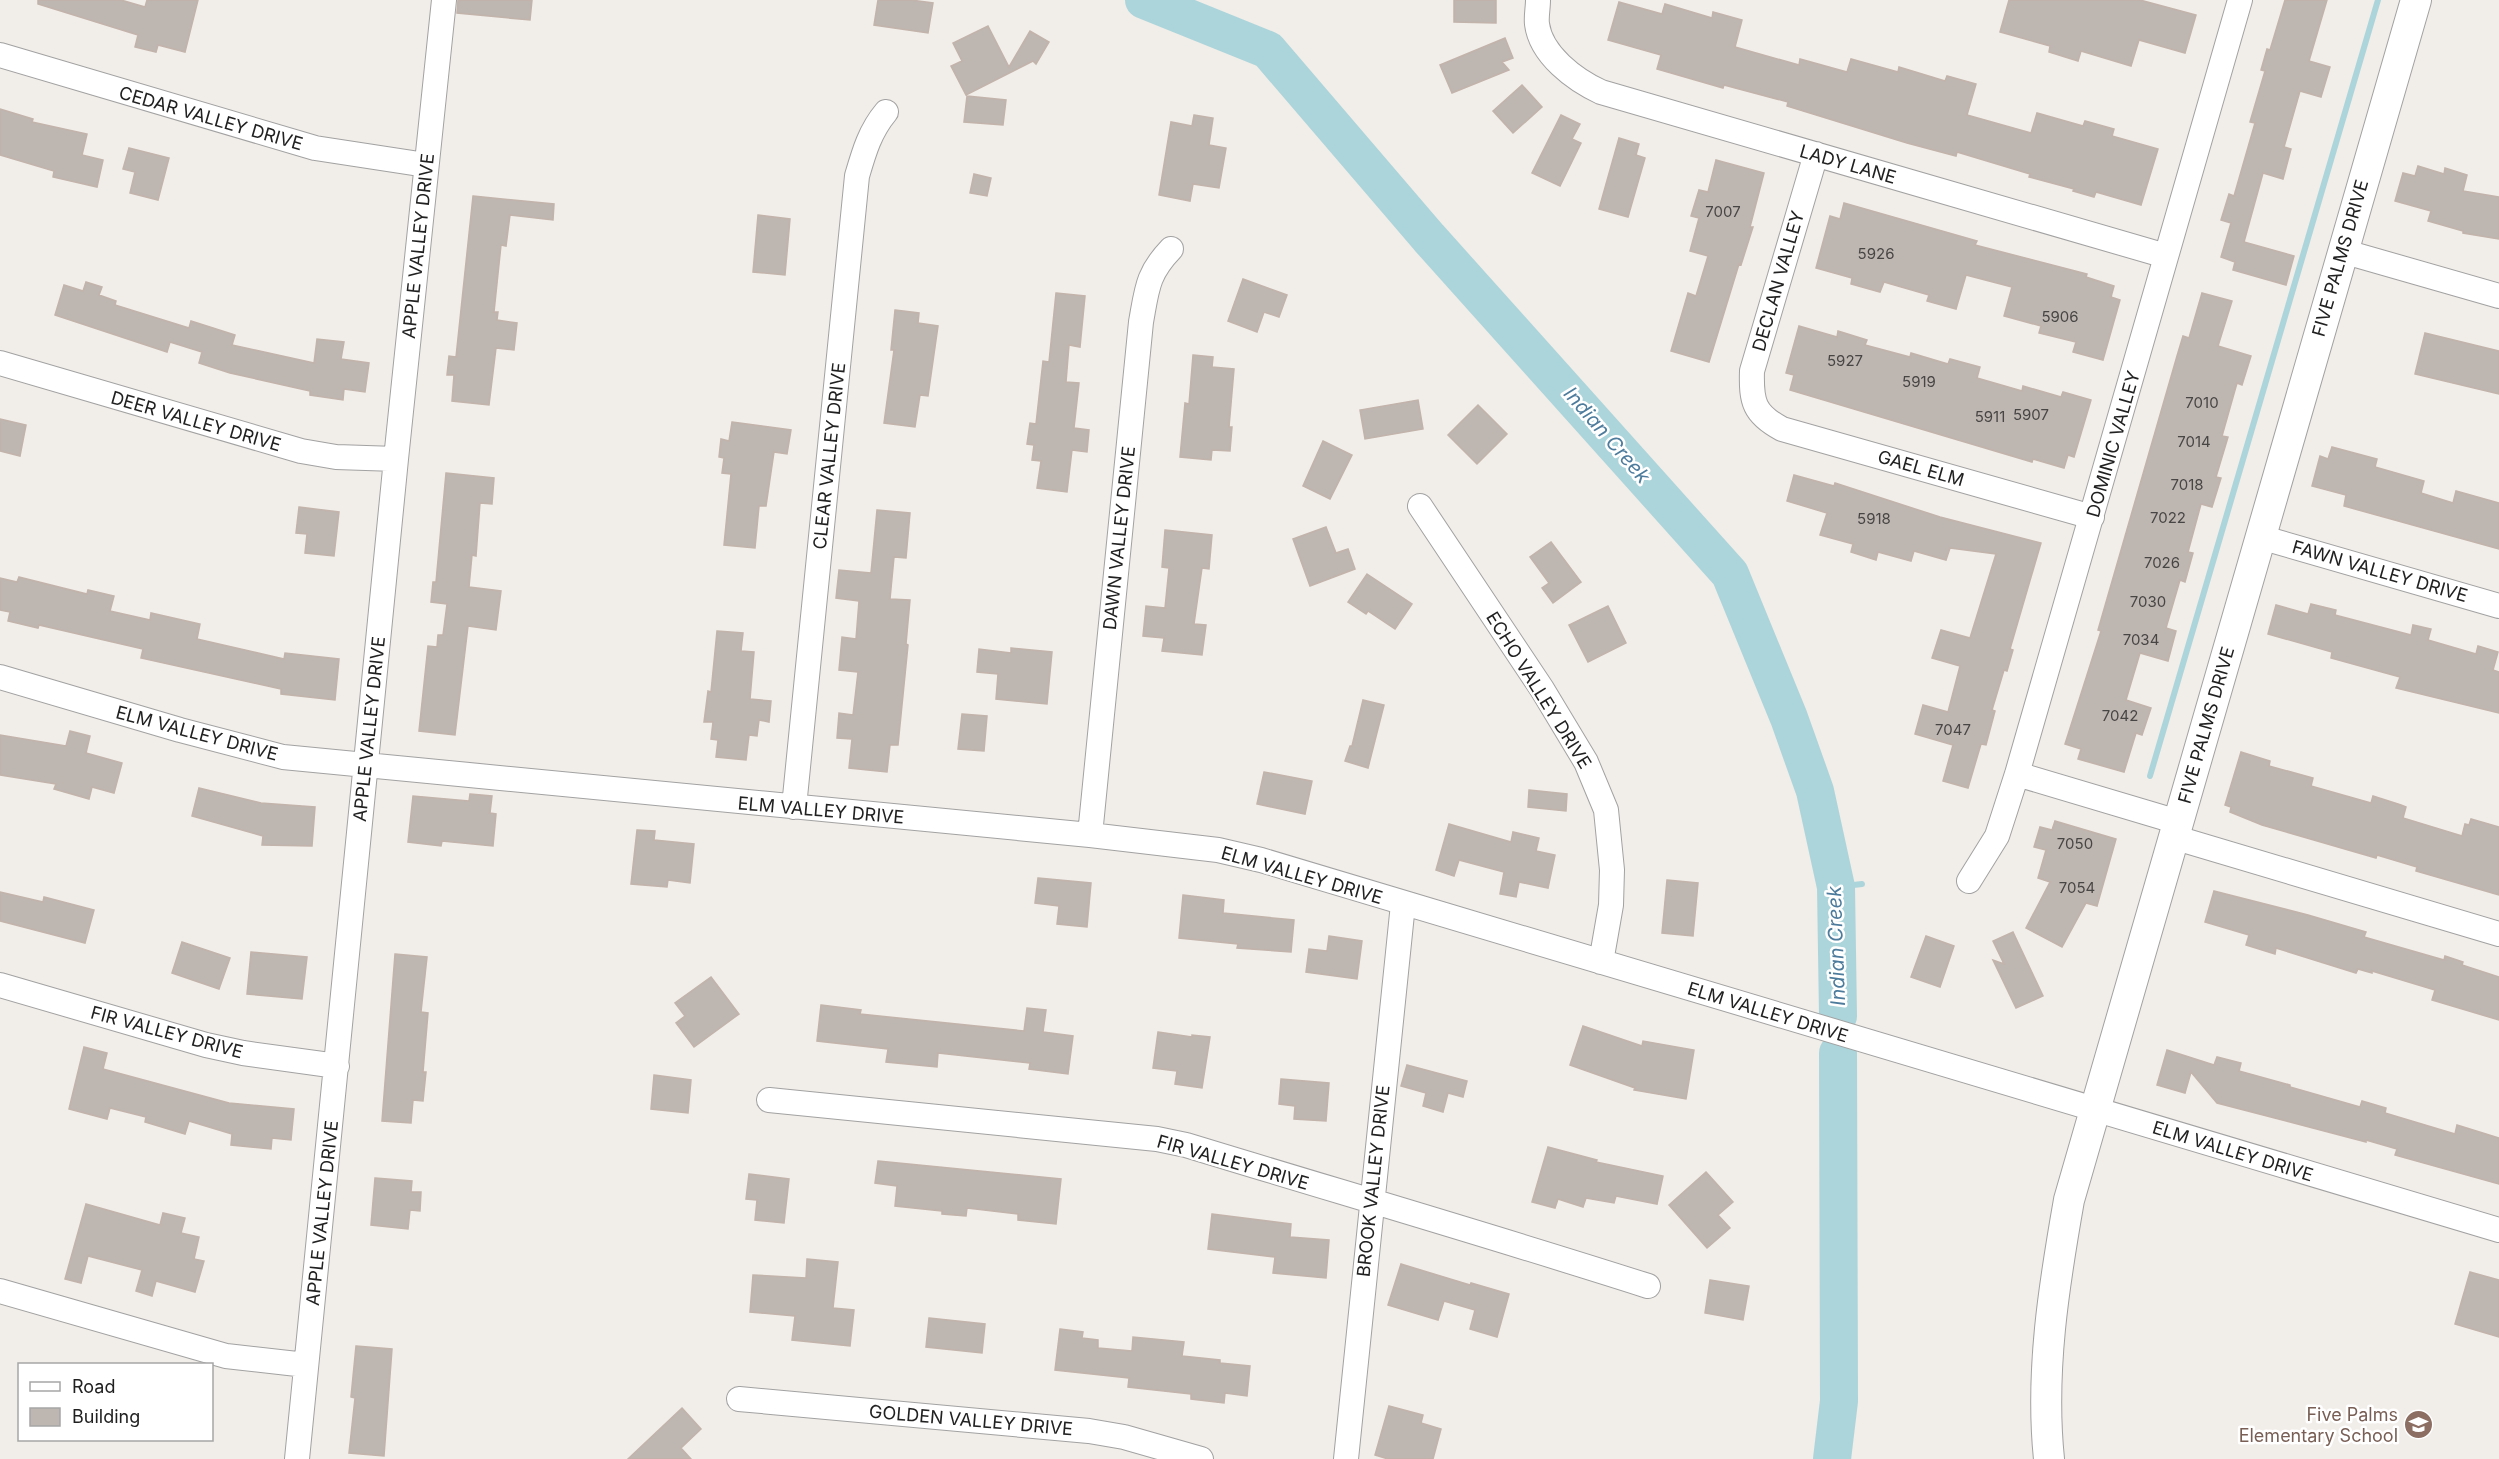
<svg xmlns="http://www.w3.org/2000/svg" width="2499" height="1459" font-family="Inter,sans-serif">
<rect width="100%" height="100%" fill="#f1ede8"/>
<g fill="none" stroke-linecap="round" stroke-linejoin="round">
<path stroke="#acd5db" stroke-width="6" d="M2150,776L2378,0
M1836,887L1862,884"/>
<path stroke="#acd5db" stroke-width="38" d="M1144,0L1268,50L1429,238L1730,574L1789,718L1815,791L1836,887L1838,1016
M1832,1459L1839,1401L1838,1053"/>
</g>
<path fill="#beb6b1" stroke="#c2b3ab" stroke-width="1.5" d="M38,0H121L145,7L147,0H198L185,52L158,45L156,52L135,47L138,35L38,4Z
M458,0H532L530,20L457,13Z
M878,0H911L933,3L928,33L874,25Z
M1454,0H1496V23L1454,22Z
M2009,0H2140L2196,15L2185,53L2139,40L2131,66L2081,51L2078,61L2049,52L2050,46L2000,32Z
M2285,0H2327L2309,61L2330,67L2321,97L2300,91L2284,147L2291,149L2283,179L2263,173L2244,242L2294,256L2286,285L2233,270L2235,262L2221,257L2231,223L2221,220L2229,194L2234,196L2255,123L2250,122L2265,71L2261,70L2267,49L2270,50Z
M1619,2L1662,14L1665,4L1712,18L1713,12L1742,20L1735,47L1799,65L1800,59L1847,72L1851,59L1898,72L1899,67L1945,81L1947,76L1976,84L1967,115L2031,133L2037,113L2083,126L2085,121L2114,129L2112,136L2158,149L2141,205L2096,192L2094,197L2073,191L2074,189L2029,177L2030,174L1957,152L1956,156L1907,143L1787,106L1788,102L1724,85L1723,88L1657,69L1661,55L1608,40Z
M988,26L1009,67L1030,31L1049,42L1036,64L1033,61L966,95L951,66L962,61L953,43Z
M1505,38L1513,58L1502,62L1509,70L1452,93L1440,65Z
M1522,85L1542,107L1513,133L1493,111Z
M967,96L1006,100L1003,125L964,122Z
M0,109L33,119L32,122L87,134L82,155L103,160L97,187L53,177L54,171L0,155Z
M1194,115L1213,118L1209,145L1226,148L1219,188L1193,184L1190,201L1159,195L1171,122L1192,126Z
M1561,115L1580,124L1572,139L1581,143L1560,186L1532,173Z
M1619,138L1639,144L1636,155L1645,158L1628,217L1599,209Z
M129,148L169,158L158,200L130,193L135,172L123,169Z
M1716,160L1764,173L1750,227H1753L1741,265L1739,264L1709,362L1671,351L1688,293L1696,296L1708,256L1690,251L1699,218L1691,216L1699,190L1708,192Z
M2418,166L2444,174L2445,168L2467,175L2463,191L2499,197V239L2463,233V231L2428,221L2431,211L2395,201L2403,173L2415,176Z
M974,174L991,178L987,196L970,193Z
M473,196L554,204L553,220L510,215L506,246L501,245L494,312H498L497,320L517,323L514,350L496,348L489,405L452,401L454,375H447L449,356L456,357Z
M1844,203L1977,241L1975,245L2087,274L2086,277L2114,286L2111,297L2120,300L2103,360L2073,352L2076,342L2039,333L2041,326L2004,316L2012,287L1966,275L1956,309L1927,301L1929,295L1884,282L1880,292L1851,284L1852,278L1816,268L1830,216L1840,219Z
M758,215L790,219L785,275L753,272Z
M1243,279L1287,295L1279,317L1264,312L1257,332L1228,321Z
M86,282L102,287L99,295L116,301L115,305L189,328L191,321L235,335L232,345L314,363L317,339L344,342L341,359L369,363L365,392L344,389L343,400L310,395V391L230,373L199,363L202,352L170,342L167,352L55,315L64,285L83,291Z
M1056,293L1085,296L1080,347L1069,345L1066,382L1079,383L1074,428L1089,430L1087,452L1072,450L1067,492L1037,488L1041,461L1032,460L1034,445L1027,444L1030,423L1036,424L1043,361L1049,362Z
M2202,293L2232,301L2218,346L2251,356L2242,385L2237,383L2222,436L2228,437L2216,477L2221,478L2212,507L2201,504L2188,552L2193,553L2185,582L2180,580L2166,628L2176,631L2168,661L2140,653L2126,700L2151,708L2142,735L2136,733L2124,772L2078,759L2081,749L2065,744L2101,631L2098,630L2177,356L2183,336L2189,338Z
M895,310L919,313L918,323L938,326L928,396L920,395L915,427L884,423L894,350H891Z
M1799,326L1837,337L1838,331L1867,340L1865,345L1910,357L1911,353L1948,364L1950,359L1980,367L1977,378L2022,391L2023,386L2061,397L2063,392L2091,400L2074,457L2068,455L2064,468L2033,459L2032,462L1790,390L1794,375L1786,373Z
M2425,333L2499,351V394L2415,374Z
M1193,355L1213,357L1212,367L1234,369L1229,427H1232L1230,451L1212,450L1211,460L1180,457L1185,403L1189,404Z
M1418,400L1423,429L1365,439L1360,410Z
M1478,405L1507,434L1477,464L1448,435Z
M0,419L26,425L20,456L0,451Z
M732,422L791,430L787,454L774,452L766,506H759L755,548L724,545L731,474L722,473L724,458L719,457L721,439L729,441Z
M1323,441L1352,455L1330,499L1303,486Z
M2332,447L2377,459L2375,467L2424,481L2421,493L2453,503L2456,491L2499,503V549L2344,506L2346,495L2312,486L2320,456L2328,459Z
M446,473L494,478L492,504L480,503L476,556L472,555L469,587L501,591L496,630L468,626L455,735L419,731L428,646L437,647L438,635H443L447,604L431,602L433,582H436Z
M1794,475L1834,486L1835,483L1940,517L2041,543L2010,649L2013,650L2007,671L2004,670L1992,710L1995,711L1986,745L1981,744L1968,788L1943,781L1953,745L1915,734L1923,705L1948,712L1960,666L1932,658L1941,630L1970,638L1996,554L1950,548L1946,560L1914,551L1911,561L1878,552L1876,560L1851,552L1853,544L1820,535L1827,513L1787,501Z
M299,507L339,512L334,556L305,553L307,534L296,533Z
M877,510L910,513L906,558L894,557L890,599L910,600L906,644L908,645L898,745H890L887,772L849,768L852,739L837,738L839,713L853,715L858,672L839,670L842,637L856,639L859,601L836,598L839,570L871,573Z
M1326,527L1336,553L1348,549L1355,569L1310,586L1293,539Z
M1165,530L1212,535L1209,569L1202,568L1194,624L1206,625L1202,655L1162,651L1164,638L1143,636L1146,606L1165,608L1169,568L1162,567Z
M1551,542L1581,582L1553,603L1542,588L1549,583L1530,557Z
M1367,574L1412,604L1395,629L1368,611L1366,614L1348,602Z
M19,577L87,594L88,590L114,596L110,611L150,620L151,613L200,624L197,639L284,659L285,653L339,659L335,700L281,694V689L141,658L143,649L39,625L38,628L8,621L10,612L0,610V578L17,582Z
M2311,604L2336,610L2335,615L2411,635L2413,625L2431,629L2428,640L2476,654L2478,646L2498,652L2493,670L2499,672V713L2396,688L2400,677L2331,658L2332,652L2268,634L2276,605L2308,614Z
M1608,606L1626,643L1588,662L1569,625Z
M717,631L743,633L741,651L754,652L750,699L771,701L769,722L759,720L757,736L749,735L746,760L716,757L718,740L711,739L713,722H704L708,691L711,692Z
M1011,648L1052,652L1047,704L996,699L998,674L977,672L979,649L1011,653Z
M1363,700L1384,705L1368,768L1345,761L1350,746H1352Z
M962,714L987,716L984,751L958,749Z
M70,731L90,736L86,753L122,763L114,793L92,787L89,799L54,789L56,784L0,775V735L66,746Z
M2241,752L2270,761L2269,766L2313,778L2311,786L2371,803L2373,796L2401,805L2406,807L2403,818L2462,836L2465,824L2469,825L2471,819L2499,827V895L2416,871L2417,867L2377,855L2376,858L2262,825L2230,812L2231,807L2225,805Z
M1264,772L1312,781L1305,814L1257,804Z
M199,788L261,803L315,807L312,846L262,845L263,836L192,816Z
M1529,790L1567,794L1566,811L1528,807Z
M470,794L492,796L490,813L496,814L493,846L442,841L441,846L408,842L413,796L469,801Z
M2055,821L2116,839L2097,906L2086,903L2062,947L2026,928L2050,882L2038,878L2046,850L2034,847L2040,827L2052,830Z
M1449,824L1511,842L1513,832L1539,838L1536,851L1555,855L1548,888L1519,882L1516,897L1500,894L1504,872L1459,860L1454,876L1436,870Z
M637,830L655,831L654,840L694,844L690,883L668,880L667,887L631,884Z
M1038,878L1091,883L1087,927L1057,924L1059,906L1035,903Z
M1667,880L1698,883L1693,936L1662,933Z
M2214,891L2308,915L2366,932L2364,937L2444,960L2445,956L2463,962L2462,965L2499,977V1020L2432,1000L2435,990L2372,971V973L2358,969L2356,973L2276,948L2275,954L2246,945L2249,935L2205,922Z
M0,892L43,902L44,897L94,910L85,943L0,921Z
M1183,895L1224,900L1223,913L1294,920L1291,952L1237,948L1238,944L1179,938Z
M2013,932L2043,996L2016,1008L1993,960L2004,964L1993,941Z
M1329,936L1362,941L1357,979L1306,972L1309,949L1327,951Z
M1926,936L1954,946L1940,987L1911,977Z
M182,942L230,958L219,989L172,973Z
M251,952L307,957L302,999L247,994Z
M395,954L427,957L421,1012L428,1013L423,1072H426L423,1101L413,1100L411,1123L382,1121Z
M711,977L739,1014L694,1047L676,1023L685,1016L675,1003Z
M821,1005L861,1010L860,1014L1024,1031L1027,1008L1046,1010L1043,1032L1073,1036L1068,1074L1029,1069L1030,1063L938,1053L937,1067L886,1062L888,1049L817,1041Z
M1583,1026L1642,1046L1643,1041L1694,1050L1686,1099L1634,1090L1635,1088L1570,1065Z
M1158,1032L1192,1037V1035L1210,1037L1202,1088L1175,1084L1177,1071L1153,1068Z
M84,1047L107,1053L103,1069L229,1103L294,1109L291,1140L272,1138L271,1149L231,1145L232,1134L189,1121L185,1134L145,1122L146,1117L110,1108L107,1119L69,1109Z
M2167,1050L2214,1065L2217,1057L2241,1063L2239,1071L2290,1085V1087L2360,1107L2362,1101L2386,1108L2385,1113L2455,1134L2457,1125L2499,1138V1184L2395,1155L2397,1149L2366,1140V1142L2217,1103L2191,1072L2185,1093L2157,1085Z
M1407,1065L1467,1081L1463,1097L1448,1093L1443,1112L1423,1106L1426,1093L1401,1086Z
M654,1075L691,1080L688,1113L651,1109Z
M1281,1079L1329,1083L1326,1121L1294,1119L1295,1106L1279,1104Z
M1548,1147L1597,1160L1596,1162L1663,1176L1657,1204L1616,1196L1614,1203L1586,1198L1583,1207L1558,1199L1555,1208L1532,1202Z
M878,1161L1061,1179L1056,1224L1018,1220V1214L967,1208L966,1216L942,1214V1211L895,1206L897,1186L875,1183Z
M1706,1172L1733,1202L1718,1215L1730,1228L1707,1248L1669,1205Z
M749,1174L789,1179L784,1223L755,1220L757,1200L746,1199Z
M375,1178L412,1181L411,1192H421L420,1211L410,1210L408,1229L371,1225Z
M86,1204L160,1225L163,1213L185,1218L181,1233L199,1237L194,1259L204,1261L195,1292L156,1281L152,1296L136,1291L142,1270L88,1256L81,1283L65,1279Z
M1212,1214L1291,1224L1290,1237L1329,1240L1326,1278L1273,1273L1275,1257L1208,1249Z
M807,1259L838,1262L833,1308L854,1310L850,1346L792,1340L795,1316L750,1312L753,1275L806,1278Z
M1401,1264L1470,1285L1471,1283L1509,1294L1497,1337L1470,1329L1475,1310L1444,1301L1438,1320L1388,1305Z
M2470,1272L2499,1280V1337L2455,1324Z
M1710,1280L1749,1286L1743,1320L1705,1313Z
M929,1318L985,1324L982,1353L926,1347Z
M1060,1329L1083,1332L1082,1338L1098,1340V1348L1132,1351L1133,1337L1184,1342L1182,1356L1220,1360V1363L1250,1366L1247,1396L1225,1393L1224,1403L1191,1399V1394L1128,1387L1129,1378L1055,1370Z
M356,1346L392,1349L384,1456L349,1453L355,1398L351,1397Z
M1389,1406L1423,1415L1421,1423L1441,1429L1433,1459H1388L1375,1455Z
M682,1408L701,1429L681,1448L691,1459H628Z"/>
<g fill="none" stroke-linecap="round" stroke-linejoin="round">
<defs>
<path id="minor" d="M1538,0C1538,8 1536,17 1537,24C1541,55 1575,80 1601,92L2166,256
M0,55L315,148L426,165
M1816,154L1752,371C1751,402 1754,414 1782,429L2092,517
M2342,251L2499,296
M0,363L301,451L336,457L396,459
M1420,506L1542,689L1586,762L1606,810L1612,870L1611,905L1601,962
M2260,537L2499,606
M0,677L180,730L283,757L1090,835L1218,850L1261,860L2499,1230
M2017,774L2178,822
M794,807L857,176C864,152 870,131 886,112
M1090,835L1141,322C1147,289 1147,274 1171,249
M2173,837L2499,934
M1969,881L1997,836L2017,774L2240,0
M0,985L206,1045L243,1053L337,1066
M769,1100L1157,1139L1186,1145C1340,1192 1495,1237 1648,1286
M0,1291L226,1356L306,1365
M739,1399L1089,1431L1124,1437L1201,1459
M297,1459L396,459L444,0
M1346,1459L1403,904"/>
<path id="tertiary" d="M2049,1459C2040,1372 2054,1285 2069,1200L2416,0"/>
</defs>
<use href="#minor" stroke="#a2a2a2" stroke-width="26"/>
<use href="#tertiary" stroke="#a2a2a2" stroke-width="32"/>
<use href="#minor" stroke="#fff" stroke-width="24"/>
<use href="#tertiary" stroke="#fff" stroke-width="30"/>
</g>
<defs>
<symbol id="school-disc" viewBox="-11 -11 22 22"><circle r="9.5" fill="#8d6e63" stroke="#fff"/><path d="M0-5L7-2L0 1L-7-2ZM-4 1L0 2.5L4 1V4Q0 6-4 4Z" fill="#fff"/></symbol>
</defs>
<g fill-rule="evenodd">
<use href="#school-disc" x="2402" y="1408" width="33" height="33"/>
</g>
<g text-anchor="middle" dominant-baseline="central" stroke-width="5" stroke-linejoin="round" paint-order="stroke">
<g font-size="15" fill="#484645">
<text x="1723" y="211">7007</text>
<text x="1876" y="253">5926</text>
<text x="2060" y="316">5906</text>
<text x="1845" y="360">5927</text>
<text x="1919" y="381">5919</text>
<text x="2202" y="402">7010</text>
<text x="2031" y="414">5907</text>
<text x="1990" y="416">5911</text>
<text x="2194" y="441">7014</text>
<text x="2187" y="484">7018</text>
<text x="2168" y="517">7022</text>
<text x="1874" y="518">5918</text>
<text x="2162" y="562">7026</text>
<text x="2148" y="601">7030</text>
<text x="2141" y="639">7034</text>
<text x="2120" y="715">7042</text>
<text x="1953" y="729">7047</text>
<text x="2075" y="843">7050</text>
<text x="2077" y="887">7054</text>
</g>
<g font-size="18" fill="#212121" stroke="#fff">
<text transform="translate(211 118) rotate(16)">CEDAR VALLEY DRIVE</text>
<text transform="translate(1848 164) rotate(16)">LADY LANE</text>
<text transform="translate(418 246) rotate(-84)">APPLE VALLEY DRIVE</text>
<text transform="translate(2340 258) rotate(-74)">FIVE PALMS DRIVE</text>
<text transform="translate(1778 281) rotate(-74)">DECLAN VALLEY</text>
<text transform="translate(196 421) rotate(16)">DEER VALLEY DRIVE</text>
<text transform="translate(2113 444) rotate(-74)">DOMINIC VALLEY</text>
<text transform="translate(829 456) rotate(-84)">CLEAR VALLEY DRIVE</text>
<text transform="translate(1921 468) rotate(16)">GAEL ELM</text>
<text transform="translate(1119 538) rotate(-84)">DAWN VALLEY DRIVE</text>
<text transform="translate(2380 571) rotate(16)">FAWN VALLEY DRIVE</text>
<text transform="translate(1539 690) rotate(58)">ECHO VALLEY DRIVE</text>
<text transform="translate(2206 725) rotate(-74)">FIVE PALMS DRIVE</text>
<text transform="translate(369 729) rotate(-84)">APPLE VALLEY DRIVE</text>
<text transform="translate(197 733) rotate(15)">ELM VALLEY DRIVE</text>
<text transform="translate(821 810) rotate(5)">ELM VALLEY DRIVE</text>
<text transform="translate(1302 875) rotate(16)">ELM VALLEY DRIVE</text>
<text transform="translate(1768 1012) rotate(17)">ELM VALLEY DRIVE</text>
<text transform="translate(167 1032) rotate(15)">FIR VALLEY DRIVE</text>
<text transform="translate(2233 1151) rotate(17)">ELM VALLEY DRIVE</text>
<text transform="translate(1233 1162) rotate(16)">FIR VALLEY DRIVE</text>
<text transform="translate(1373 1181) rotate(-84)">BROOK VALLEY DRIVE</text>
<text transform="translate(322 1213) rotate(-84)">APPLE VALLEY DRIVE</text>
<text transform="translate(971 1420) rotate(5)">GOLDEN VALLEY DRIVE</text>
</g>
<g font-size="18" fill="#785e54" stroke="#fff" text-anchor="end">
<text x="2398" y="1414">Five Palms<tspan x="2398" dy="21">Elementary School</tspan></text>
</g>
<g font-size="20" font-style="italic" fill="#4c7b9c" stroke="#fff">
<text transform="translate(1607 435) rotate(49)">Indian Creek</text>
<text transform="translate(1836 946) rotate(-92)">Indian Creek</text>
</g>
</g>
<rect x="18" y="1363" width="195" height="78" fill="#ffffff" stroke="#a6a6a6" stroke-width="1.5"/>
<rect x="30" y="1382" width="30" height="9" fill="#ffffff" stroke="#a6a6a6" stroke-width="1.5"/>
<text x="72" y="1393" font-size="18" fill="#212121">Road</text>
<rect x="30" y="1408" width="30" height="18" fill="#beb6b1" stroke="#a6a6a6" stroke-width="1.5"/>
<text x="72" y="1423" font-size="18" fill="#212121">Building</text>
</svg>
